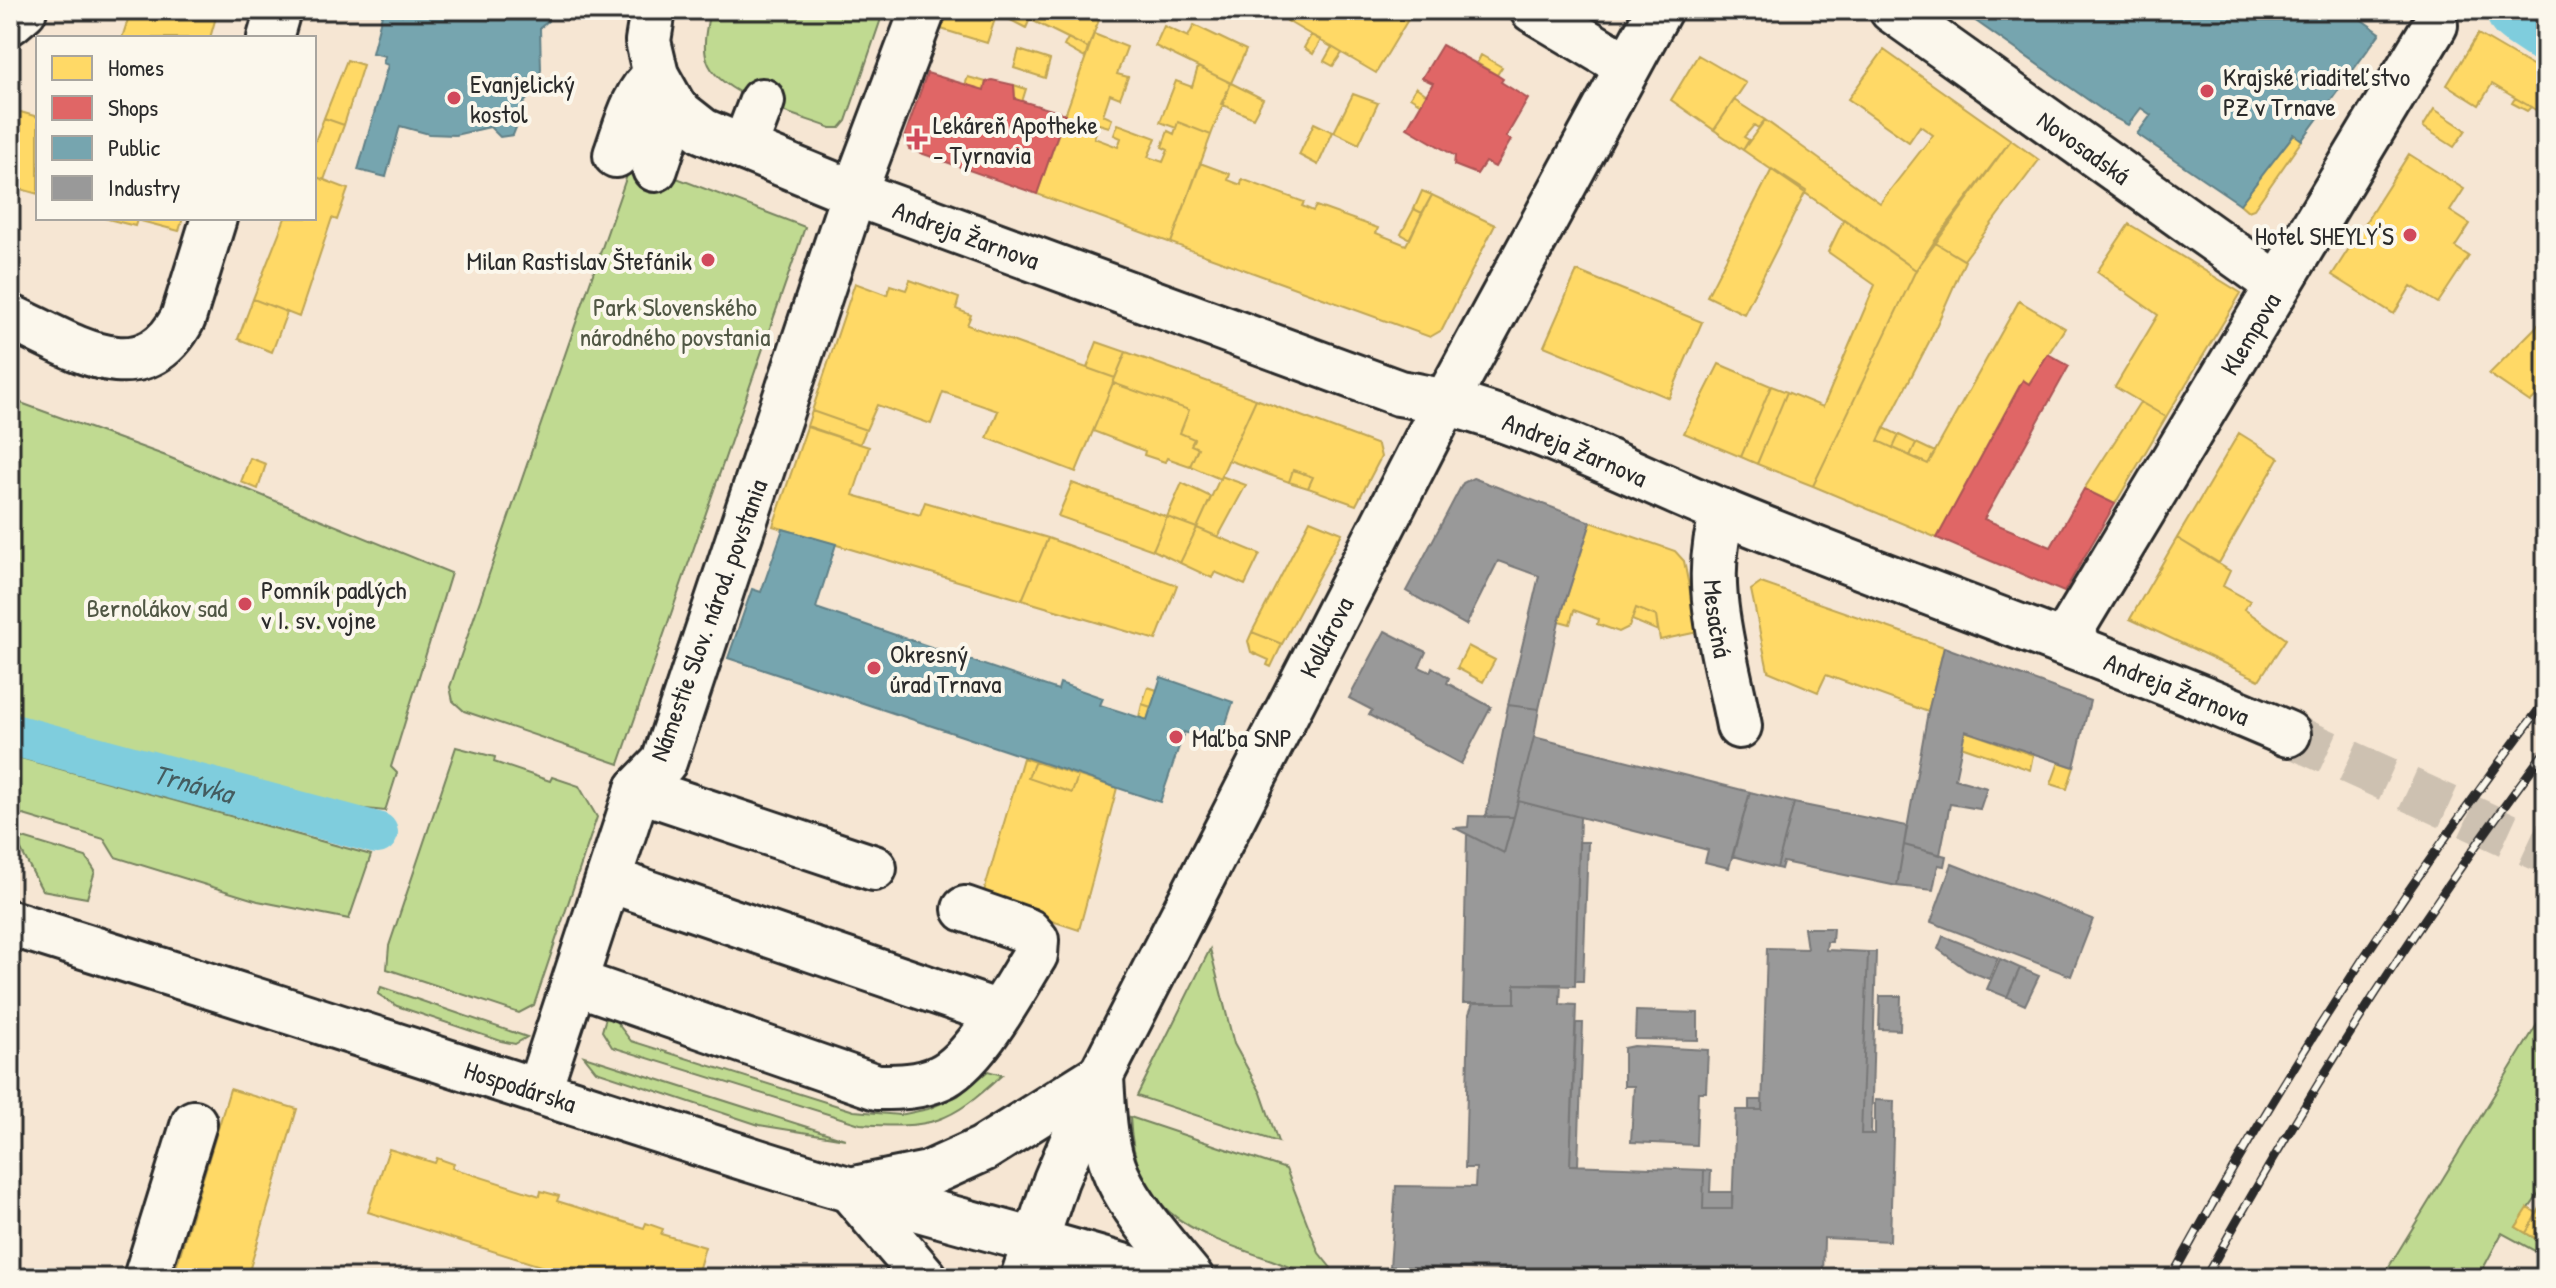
<svg xmlns="http://www.w3.org/2000/svg" width="2556" height="1288" font-family="'Patrick Hand',sans-serif">
<rect width="100%" height="100%" fill="#f6e6d3"/>
<filter id="ink" filterUnits="userSpaceOnUse"><feTurbulence type="fractalNoise" baseFrequency=".0125" numOctaves="2"/><feDisplacementMap in="SourceGraphic" scale="16" xChannelSelector="R" yChannelSelector="G"/><feConvolveMatrix kernelMatrix="1 2 1 2 8 2 1 2 1" color-interpolation-filters="sRGB"/></filter>
<g filter="url(#ink)">
<path fill="#c0da91" stroke="#76825e" stroke-width="2" d="M710,10H884L846,121L840,128H831C798,115 718,96 707,60C702,46 707,25 710,10Z
M632,161L805,227L619,764L464,711L453,701L450,687Z
M10,399L166,456L451,573L391,767L397,773L385,811L337,806L10,716Z
M456,747L495,757L494,762L550,781L552,777L579,786L597,817L534,1005L519,1013L387,969L389,946Z
M10,755L371,855L349,919L258,901L115,857L104,839L10,811Z
M13,835L86,857L95,871L87,898L42,890Z
M1210,949L1234,1044L1261,1093L1278,1142L1137,1096Z
M381,987L527,1037L515,1044L501,1041L397,1006L378,994Z
M2546,1010V1184L2516,1227L2546,1245V1257L2502,1233L2478,1278H2382Z
M608,1011L631,1041L854,1111L900,1115L928,1109L958,1096L988,1071L1002,1075C949,1124 931,1129 860,1124L612,1047L602,1031Z
M584,1056L845,1139L759,1125L596,1071Z
M1130,1117L1286,1169L1319,1253L1331,1268L1330,1278C1309,1277 1286,1265 1266,1258C1188,1231 1134,1211 1130,1117Z"/>
<path fill="#ffd966" stroke="#bfa554" stroke-width="2" d="M131,10H218L210,38H122Z
M948,10H998L987,43L941,29Z
M998,10H1011L1030,19L1026,28L997,13Z
M1011,10H1096L1102,12L1088,48Z
M1294,10H1394L1409,18L1376,73L1287,21Z
M1194,25L1246,50L1231,83L1155,46L1164,26L1188,37Z
M1094,34L1127,47L1117,74L1128,77L1120,98L1110,94L1103,115L1112,119L1109,127L1099,124L1094,138L1118,147L1121,138L1114,135L1118,124L1156,138L1148,157L1163,162L1168,150L1162,147L1168,131L1174,134L1178,122L1211,135L1171,243L1037,194Z
M2478,34L2546,74V116L2492,84L2479,105L2447,85Z
M1311,35L1321,40L1313,54L1304,48Z
M1068,38L1088,48L1085,58L1064,46Z
M1332,47L1342,53L1333,66L1324,61Z
M1019,50L1050,60L1045,78L1014,68Z
M1884,50L2011,140L1916,270L1743,150L1765,120L1880,203L1933,135L1920,126L1909,142L1848,99Z
M1481,55L1502,67L1497,75L1477,63Z
M1698,55L1746,83L1714,130L1671,100Z
M347,60L363,65L344,125L324,118Z
M1198,67L1231,83L1211,135L1178,122L1176,128L1160,122L1176,81L1192,87Z
M968,77L986,82L984,90L965,85Z
M1231,83L1263,99L1253,118L1221,104Z
M1014,85L1026,89L1022,102L1015,99Z
M1416,87L1427,95L1421,104L1410,97Z
M1353,94L1378,103L1359,144L1334,132Z
M2515,98L2531,107L2527,111L2512,103Z
M1734,100L1765,120L1758,128L1754,125L1744,137L1749,140L1743,150L1714,130Z
M10,109L38,117V194L10,186Z
M2434,109L2466,130L2454,147L2423,127Z
M324,118L344,125L324,180L314,176V144Z
M1314,123L1333,132L1318,165L1299,155Z
M2294,134L2302,140L2254,209L2248,211L2240,204Z
M2011,140L2039,160L1964,260L1934,242Z
M2409,154L2464,189L2450,211L2470,224L2455,247L2469,256L2438,303L2411,286L2394,314L2332,275Z
M1200,163L1230,174L1228,180L1241,185L1242,179L1304,202L1302,206L1313,211L1316,206L1378,228L1376,233L1406,245L1432,195L1495,225L1442,330L1430,337L1171,243Z
M1772,169L1806,191L1744,314L1707,296Z
M314,176L348,189L337,220L332,218L299,317L253,299L285,218H314Z
M1422,191L1432,195L1422,213L1414,209Z
M1414,209L1422,213L1410,239L1401,234Z
M104,218H183L179,231L137,220L135,226Z
M1844,219L1916,270L1813,486L1757,464L1787,392L1823,407L1875,285L1828,252Z
M2129,224L2241,293L2166,417L2115,387L2158,315L2097,272Z
M1934,242L1965,261L1930,340L1878,441L1928,464L2019,301L2065,328L2029,384L2023,380L1937,538L1813,486L1916,270Z
M1577,271L1702,322L1669,398L1544,346Z
M910,280L959,298L956,309L971,315L967,325L1115,378L1076,472L987,438L998,411L943,392L931,424L877,405L866,430L812,411L855,283L887,295L890,285L906,290Z
M253,299L287,312L272,352L238,339Z
M2546,317V386L2530,402L2489,374Z
M1097,342L1126,352L1115,378L1087,368Z
M1126,352L1256,399L1220,479L1190,466L1198,448L1191,445L1194,439L1180,433L1189,410L1113,383Z
M1719,364L1771,386L1741,457L1684,433Z
M1113,383L1189,410L1180,433L1194,439L1191,445L1198,448L1190,466L1167,458L1165,462L1144,455L1145,451L1093,431Z
M1771,386L1787,392L1757,464L1741,457Z
M1256,399L1378,445L1381,457L1356,505L1308,488L1313,477L1293,470L1289,482L1228,460Z
M2140,402L2166,417L2115,504L2084,489Z
M812,411L866,430L860,444L807,426Z
M807,427L869,447L853,495L920,515L925,502L1048,538L1022,600L773,526Z
M1884,428L1899,435L1893,448L1878,441Z
M2239,433L2279,458L2219,563L2177,538Z
M1899,435L1916,443L1910,456L1893,448Z
M1916,443L1935,452L1928,464L1910,456Z
M250,458L266,464L258,489L241,482Z
M1293,470L1313,477L1308,488L1289,482Z
M1221,476L1246,485L1218,537L1197,528Z
M1072,483L1167,517L1153,550L1058,516Z
M1182,483L1211,497L1197,528L1167,517Z
M1167,517L1197,528L1180,563L1153,550Z
M1310,520L1342,533L1282,644L1252,632Z
M1591,522L1675,551L1684,561L1698,632L1660,640L1656,616L1636,608L1629,627L1619,632L1597,624L1598,619L1574,610L1570,624L1559,621Z
M1197,528L1260,554L1245,585L1215,572L1212,578L1180,563Z
M1048,538L1177,585L1156,640L1022,600Z
M2177,538L2230,571L2223,586L2250,601L2244,609L2286,639L2259,680L2130,619Z
M1761,583L1944,647L1928,712L1826,675L1818,692L1768,671L1751,590Z
M1636,608L1656,616L1658,631L1632,620Z
M1252,632L1282,644L1271,667L1267,665L1269,660L1251,652L1248,641Z
M1468,646L1495,660L1483,682L1457,668Z
M1148,687L1157,690L1151,707L1142,704Z
M1142,704L1151,707L1147,720L1139,717Z
M1965,731L2033,755L2030,770L1961,746Z
M1023,758L1117,788L1079,930L982,898Z
M1035,761L1078,776L1072,793L1028,778Z
M2059,762L2074,767L2067,789L2051,784Z
M230,1089L297,1109L247,1278H173Z
M389,1149L435,1163L437,1158L454,1164L452,1168L540,1196L541,1191L559,1196L557,1201L644,1228L646,1223L663,1229L661,1234L705,1247L696,1278H579L368,1212Z
M2543,1203L2546,1205V1245L2526,1233Z
M2528,1208L2537,1213L2526,1233L2516,1227Z"/>
<path fill="#e06666" stroke="#aa5454" stroke-width="2" d="M1442,45L1497,75L1503,79L1501,82L1528,99L1506,137L1511,140L1495,167L1485,162L1477,174L1454,165L1455,156L1407,128L1433,83L1422,78Z
M927,73L984,90L986,82L992,80L1014,85L1015,99L1065,114L1037,194L909,149L904,138Z
M2048,354L2069,366L1984,519L2051,547L2084,489L2115,504L2064,592L1937,538L2023,380L2029,384Z"/>
<path fill="#76a5af" stroke="#608087" stroke-width="2" d="M403,10H545L548,21L540,28L541,70L534,90L513,117L517,125L513,135L500,137L490,127L455,135L429,134L400,126L386,177L358,170L388,65L383,63L385,56L372,53L383,11L402,15Z
M1960,10H2348L2380,33L2302,140L2294,134L2240,204L2137,134L2151,115L2141,108L2128,125L2111,116Z
M783,529L836,544L816,608L1058,690L1060,683L1103,698L1100,705L1147,720L1161,677L1233,702L1219,744L1184,732L1160,802L728,658L752,589L761,592Z"/>
<path fill="#999" stroke="#787878" stroke-width="2" d="M1473,478L1591,522L1559,621L1539,709L1508,705L1539,576L1498,561L1466,625L1406,591L1463,483Z
M1385,631L1426,652L1419,667L1430,672L1432,667L1449,678L1447,683L1491,707L1461,764L1369,715L1372,710L1349,698Z
M1944,647L2090,701L2074,767L1965,731L1955,779L1987,788L1980,809L1950,804L1940,855L1904,845L1928,712Z
M1508,705L1539,709L1534,737L1514,817H1486Z
M1534,737L1750,792L1729,868L1705,862L1708,850L1518,801Z
M1750,792L1794,803L1777,868L1733,856Z
M1518,801L1580,817L1575,986L1515,984V1003H1463L1467,834L1504,853Z
M1794,803L1907,826L1897,886L1783,862L1781,869L1777,868Z
M1469,816L1514,817L1504,853L1455,828L1468,827Z
M1579,842H1588L1583,981H1575Z
M1904,845L1946,856L1944,866L1938,865L1933,890L1897,886Z
M1952,864L2093,919L2071,976L1931,922Z
M1804,928H1833L1832,942H1827L1826,950L1868,952L1861,1134H1875V1100L1894,1101L1890,1241L1824,1238L1823,1277L1622,1278V1273L1390,1267L1396,1186L1475,1187L1476,1168H1465L1469,1014L1473,1003H1515V984H1561L1560,1004L1576,1005L1570,1165L1704,1170L1703,1209H1732L1736,1110H1762L1767,948L1807,949Z
M1943,936L1998,958L1989,979L1967,970L1938,949Z
M1868,952H1876L1871,1134H1861Z
M2000,959L2020,968L2007,997L1987,989Z
M2020,968L2039,976L2025,1005L2007,997Z
M1880,996H1901L1900,1030L1879,1029Z
M1636,1011L1698,1013V1040L1635,1039Z
M1576,1023H1583L1578,1165H1570Z
M1634,1046L1708,1050L1706,1092H1698L1696,1145L1631,1142L1634,1086H1624V1048Z
M1749,1100H1762V1110H1749Z
M1704,1170L1711,1171L1710,1192H1732V1209H1703Z
M1529,1270L1570,1271V1278H1528Z"/>
<g fill="none" stroke-linecap="round" stroke-linejoin="round">
<path stroke="#7fcddd" stroke-width="42" id="s1" d="M10,734L377,833"/>
<path stroke="#7fcddd" stroke-width="72" d="M2522,10L2546,26"/>
<path stroke="#cdc1b1" stroke-width="44" stroke-dasharray="44 22" stroke-linecap="butt" d="M2288,734L2546,852"/>
<defs>
<g id="minor">
<path id="s2" d="M653,10L648,41L656,75L675,109L703,131L854,193L1399,393C1511,410 1618,469 1723,512C1910,589 2102,653 2288,734"/>
<path d="M1533,10L1627,66"/>
<path id="s3" d="M1892,10L2278,285"/>
<path d="M10,22L24,10"/>
<path d="M270,38L278,10"/>
<path d="M744,148L762,101"/>
<path d="M616,155C626,128 633,94 656,75"/>
<path d="M655,169L675,109"/>
<path d="M10,317C68,343 142,397 183,318L214,218"/>
<path id="s4" d="M1724,512C1699,580 1726,657 1739,726"/>
<path id="s5" d="M2064,642L2435,25"/>
<path d="M638,789L874,868"/>
<path d="M610,880L999,1013"/>
<path id="s6" d="M10,923C259,1000 506,1082 755,1161C889,1204 1027,1236 1162,1278"/>
<path d="M575,982L877,1087C899,1087 919,1087 939,1078C975,1063 1014,989 1035,955L1036,940L1028,931L965,909"/>
<path d="M1101,1078C1103,1109 1104,1147 1117,1176C1135,1214 1165,1246 1191,1278"/>
<path d="M539,1089L638,789L664,762L854,193L923,10"/>
<path d="M859,1188L928,1174L983,1149L1101,1075"/>
<path d="M850,1190L925,1278"/>
<path d="M146,1278L194,1123"/>
<path id="s7" d="M1023,1278L1056,1180L1101,1075L1447,400L1659,10"/>
</g>
</defs>
<use href="#minor" stroke="#2b2b2b" stroke-width="50"/>
<use href="#minor" stroke="#fbf7ec" stroke-width="44"/>
<defs>
<path id="rail" d="M2171,1278C2282,1076 2406,884 2546,700
M2205,1278C2307,1094 2419,918 2546,750"/>
</defs>
<use href="#rail" stroke="#2b2b2b" stroke-width="9"/>
<use href="#rail" stroke="#fbf7ec" stroke-width="6" stroke-dasharray="18" stroke-linecap="butt"/>
</g>
</g>
<g fill="#d1495b" stroke="#fbf7ec" stroke-width="3">
<circle cx="2207" cy="91" r="8"/>
<circle cx="454" cy="98" r="8"/>
<path d="M913 127h8v8h8v8h-8v8h-8v-8h-8v-8h8z"/>
<circle cx="2410" cy="235" r="8"/>
<circle cx="708" cy="260" r="8"/>
<circle cx="245" cy="604" r="8"/>
<circle cx="874" cy="668" r="8"/>
<circle cx="1176" cy="737" r="8"/>
</g>
<g text-anchor="middle" dominant-baseline="central" stroke-width="8" stroke-linejoin="round" paint-order="stroke">
<g font-size="26" fill="#2b2b2b" stroke="#fbf7ec" text-anchor="start">
<text x="2223" y="76">Krajské riaditeľstvo<tspan x="2223" dy="30">PZ v Trnave</tspan></text>
<text x="470" y="83">Evanjelický<tspan x="470" dy="30">kostol</tspan></text>
<text x="933" y="124">Lekáreň Apotheke<tspan x="933" dy="30">- Tyrnavia</tspan></text>
<text x="2394" y="235" text-anchor="end">Hotel SHEYLY'S</text>
<text x="692" y="260" text-anchor="end">Milan Rastislav Štefánik</text>
<text x="261" y="589">Pomník padlých<tspan x="261" dy="30">v I. sv. vojne</tspan></text>
<text x="890" y="653">Okresný<tspan x="890" dy="30">úrad Trnava</tspan></text>
<text x="1192" y="737">Maľba SNP</text>
</g>
<g font-size="26" fill="#2b2b2b" stroke="#fbf7ec">
<text stroke="none"><textPath href="#s3" startOffset="236">Novosadská</textPath></text>
<text stroke="none"><textPath href="#s2" startOffset="424">Andreja Žarnova</textPath></text>
<text stroke="none"><textPath href="#s5" startOffset="360">Klempova</textPath></text>
<text stroke="none"><textPath href="#s2" startOffset="1070">Andreja Žarnova</textPath></text>
<text stroke="none"><textPath href="#s4" startOffset="108">Mesačná</textPath></text>
<text transform="translate(708 620) rotate(-70)">Námestie Slov. národ. povstania</text>
<text stroke="none"><textPath href="#s7" startOffset="710">Kollárova</textPath></text>
<text stroke="none"><textPath href="#s2" startOffset="1718">Andreja Žarnova</textPath></text>
<text stroke="none"><textPath href="#s6" startOffset="536">Hospodárska</textPath></text>
</g>
<g font-size="26" fill="#505744" stroke="#fbf7ec">
<text x="675" y="306">Park Slovenského<tspan x="675" dy="30">národného povstania</tspan></text>
<text x="157" y="607">Bernolákov sad</text>
</g>
<g font-size="28" font-style="italic" fill="#445c60" stroke="#fbf7ec">
<text stroke="none"><textPath href="#s1" startOffset="190">Trnávka</textPath></text>
</g>
</g>
<rect width="2556" height="1288" fill="none" stroke="#fbf7ec" stroke-width="40"/>
<rect x="20" y="20" width="2516" height="1248" fill="none" stroke="#2b2b2b" stroke-width="3" filter="url(#ink)"/>
<rect x="36" y="36" width="280" height="184" fill="#fbf7ec" stroke="#a8a59f" stroke-width="2"/>
<rect x="52" y="56" width="40" height="24" fill="#ffd966" stroke="#a8a59f" stroke-width="2"/>
<text x="108" y="76" font-size="24" fill="#2b2b2b">Homes</text>
<rect x="52" y="96" width="40" height="24" fill="#e06666" stroke="#a8a59f" stroke-width="2"/>
<text x="108" y="116" font-size="24" fill="#2b2b2b">Shops</text>
<rect x="52" y="136" width="40" height="24" fill="#76a5af" stroke="#a8a59f" stroke-width="2"/>
<text x="108" y="156" font-size="24" fill="#2b2b2b">Public</text>
<rect x="52" y="176" width="40" height="24" fill="#999999" stroke="#a8a59f" stroke-width="2"/>
<text x="108" y="196" font-size="24" fill="#2b2b2b">Industry</text>
</svg>
